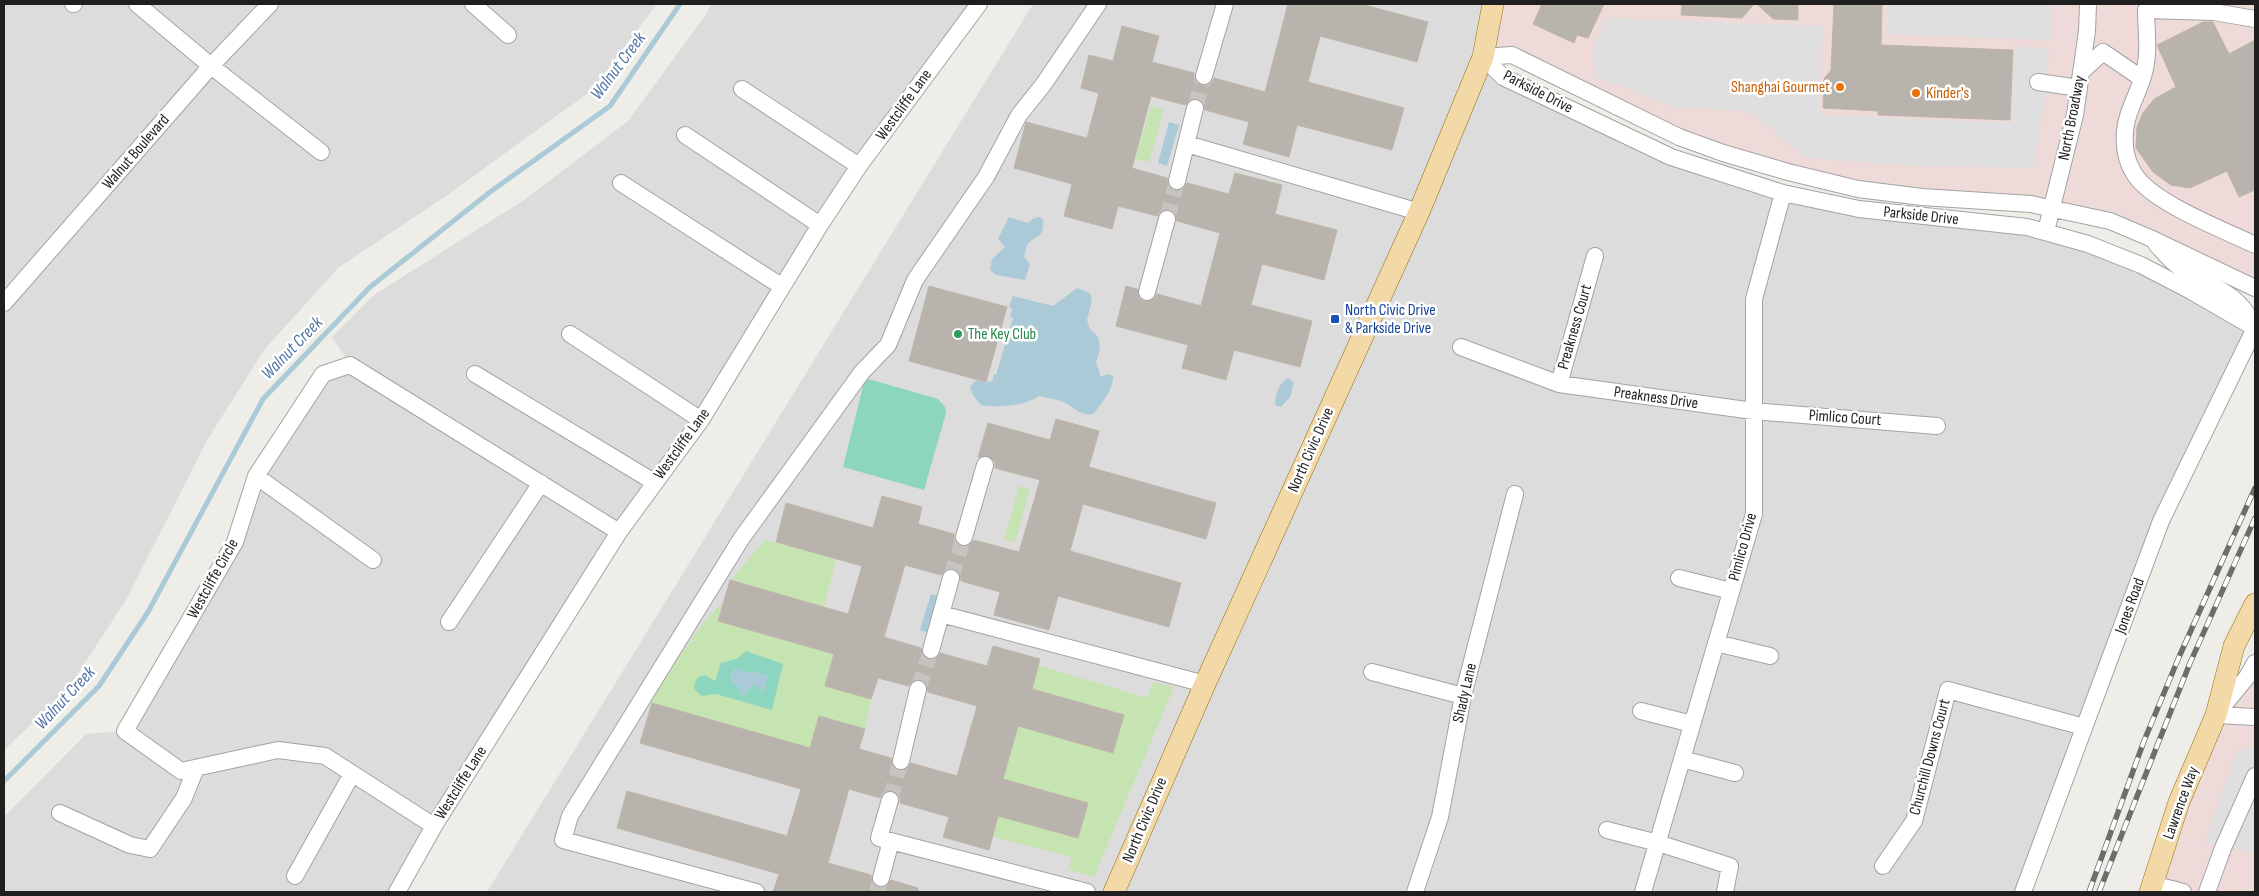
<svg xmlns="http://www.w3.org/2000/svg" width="2259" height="896" font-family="'Sofia Sans Condensed',sans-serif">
<rect width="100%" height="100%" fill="#efede7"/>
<path fill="#dddcdc" d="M4,4H657L591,91L446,196L339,267L264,350L209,437L126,600L67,690L4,750Z
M711,4H979L654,482L397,892H4V817L86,734L125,731L235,542L257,482L323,374L350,365L332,337L374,295L524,200L628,121L707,13Z
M1033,4H1493L1483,57L1671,157L1783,193L2088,244L2255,328L2161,521L2023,892H487Z"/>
<path fill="#eedad8" d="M1493,4H2255V288L2110,221L1922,197L1723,153L1512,56L1483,57Z
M2255,663V892H2150L2179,802Z"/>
<path fill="#c6e4b1" d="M1151,106L1164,110L1149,162L1135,159Z
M1019,486L1030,489L1015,543L1004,539Z
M765,540L836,559L824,607L730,581Z
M722,603L718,620L834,654L826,686L871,699L865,729L819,716L810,748L646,702L705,621Z
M1038,665L1147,698L1153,682L1174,687L1094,877L1068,869L1072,857L993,837L998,816L1078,838L1088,803L1003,779L1018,726L1113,753L1124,715L1032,689Z"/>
<path fill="#8cd6c0" d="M865,378L938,399L945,407L946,413L924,490L843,467Z
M746,651L783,664L772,710L716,694L702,696L695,690C693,682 697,676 705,675L715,681L721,663L738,658Z"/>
<path fill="#dfdfdf" d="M1888,4H2052L2051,40L1887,34Z
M1606,18L1823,26L1819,115L2012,123L2014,47L2049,48L2045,97L2033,168L1920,166L1808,158L1748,111L1674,107L1595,76L1593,47Z
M2255,747V853L2204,844L2238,750Z"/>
<path fill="#abcad8" d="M1169,122L1179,125L1167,166L1158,163Z
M1009,217L1028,223L1034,218L1040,217L1043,220C1043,241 1038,233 1028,244C1026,247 1025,254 1024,257L1030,264L1025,280L996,275L990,270L992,259L1005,247L998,239Z
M1077,288L1090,293L1092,301L1087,320L1090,329L1098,337L1100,349L1096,362L1101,377L1107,374L1113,376C1114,389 1101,404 1093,414C1080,416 1077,409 1067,404C1059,399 1047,398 1039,396C1025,406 998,408 981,405L973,395L970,386L977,380L987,383L988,381L992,382L994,374L996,375L1013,318L1010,316L1012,309L1009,306L1013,296L1053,306Z
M1288,378L1294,383L1290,397L1281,407L1275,405C1276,394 1277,385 1288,378Z
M931,594L940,597L929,633L920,630Z
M736,668L747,673L755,671L768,675L763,695L759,687L752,686L746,695L740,694L739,687L733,683L730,678L733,670Z"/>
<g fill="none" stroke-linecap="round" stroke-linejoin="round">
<path stroke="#abcad8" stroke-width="5" d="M4,781L99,686L148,612L263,399L370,287L490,192L610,106L680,4"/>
</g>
<path fill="#b8b3ac" stroke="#bfb5aa" d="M1288,4H1361L1428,22L1417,62L1320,36L1308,82L1404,108L1392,150L1297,125L1289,157L1243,144L1249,122L1205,110L1204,105L1198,98L1192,99L1185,105L1151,96L1132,168L1167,178L1168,184L1175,191L1184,188L1187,183L1229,194L1235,173L1282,185L1275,214L1337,230L1324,280L1262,264L1251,305L1312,321L1300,367L1234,350L1226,380L1182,368L1188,345L1116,326L1126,286L1137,289L1140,299L1145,302L1154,299L1157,294L1201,306L1220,233L1177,221L1174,212L1169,209L1160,212L1157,216L1118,206L1112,229L1064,216L1072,184L1014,168L1026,122L1087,138L1099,93L1081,88L1089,55L1113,61L1122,26L1159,36L1152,62L1194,73V79L1201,85L1211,84L1214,78L1265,92Z
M1542,4H1604L1588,38L1577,35L1574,43L1533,24Z
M1682,4H1754L1742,18L1681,15Z
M1757,4H1798V20L1773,19Z
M1834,4H1882L1881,45L2013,50L2010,120L1878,115V111L1823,108L1824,79L1831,70Z
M2203,22H2213L2229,54L2255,40V190L2239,197L2227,171L2190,188L2171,185L2153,172L2136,148L2137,127L2143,113L2154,99L2176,87L2157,45Z
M929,286L1007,307L986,382L909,361Z
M1056,419L1099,431L1089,467L1216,503L1206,539L1083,504L1070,551L1181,583L1169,627L1058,596L1049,630L994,615L1000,592L961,581L960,575L954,569L948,568L941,575L905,565L884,637L921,648L924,657L929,660L938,657L940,653L987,666L993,646L1040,659L1032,689L1124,715L1113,753L1018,726L1003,779L1088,803L1078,838L998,816L989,850L943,837L949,817L900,803V797L893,791L883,792L880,798L849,789L828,863L871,875L872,881L878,887H884L891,880L918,888V892H773L779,874L617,828L627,791L787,836L801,789L640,743L652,703L810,748L819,716L865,729L859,749L891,758L892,764L898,771L904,770L911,763L957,776L977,706L928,692L925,682L920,679L911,682L908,686L878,678L871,699L825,686L834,654L718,621L730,580L848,614L862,566L776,542L786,503L873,528L882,496L922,507L918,524L954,534V540L961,546L967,547L974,540L1019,552L1040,480L995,468V462L988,456L978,457L988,423L1050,440Z"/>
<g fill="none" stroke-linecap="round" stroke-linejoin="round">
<path stroke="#c5c4bf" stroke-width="16" stroke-dasharray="16 8" stroke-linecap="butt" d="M1195,108L1204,76
M1167,219L1177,181
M951,578L964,537
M918,689L931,650
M890,800L901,761
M877,892L881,878"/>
<defs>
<path id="minor" d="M73,4H74
M137,4L211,66L321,152
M473,4L508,35
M2255,19L2214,12L2146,10C2146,27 2149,46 2146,63C2144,84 2130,103 2126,124C2123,141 2125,160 2135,175C2153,203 2224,230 2255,245
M1483,57L1503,77L1671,157L1783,193L1859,209L2027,227L2088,244L2141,265L2191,291L2255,328
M1483,57L1512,55L1679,137L1723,153L1788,172L1858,189L1922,197L2031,204L2110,221L2150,238L2255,288
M2081,72L2103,52L2141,78
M1204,76L1225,4
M2038,82L2079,88
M742,89L859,166
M685,135L820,225
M1187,144L1419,212
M1177,181L1195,108
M621,183L781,286
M2046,231L2075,115L2087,31L2088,4
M2156,244C2163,251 2170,261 2178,266C2211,288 2237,289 2255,328
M1147,292L1167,219
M4,303L211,66L270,4
M570,334L701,420
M1461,347L1559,384L1753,411L1937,426
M475,374L654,482
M1559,384L1595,256
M256,476L373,560
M964,537L985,465
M1679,578L1731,591
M941,614L1205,684
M449,622L541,483
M1716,643L1770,656
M931,650L951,578
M1372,672L1463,696
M1641,711L1692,724
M2219,711L2247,677L2255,663
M2216,715L2255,717
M1682,759L1735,773
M901,761L918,689
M890,800L879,838L1087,892
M60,813L130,845L150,849L184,798L196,768
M434,826L325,756L278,750L181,771L125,731L235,542L256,476L323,374L350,365L619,532
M1607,830L1658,843L1730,866L1725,892
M1883,866L1914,821L1948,690L2084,727
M295,876L352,774
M881,878L891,841
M2152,884L2183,892
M397,892L434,826L619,532L701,420L820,225L859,166L979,4
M756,892L563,840L570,816L741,539L862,372L888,345L915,280L986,177L1019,115L1043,85L1098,4
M1415,892L1440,817L1463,696L1515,494
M1643,892L1754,514V299L1783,193
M2023,892L2161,521L2255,328
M2207,892L2223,848L2255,776"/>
<path id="major" d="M1114,892L1205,684L1419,212L1483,57L1493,4
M2150,892L2179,802L2216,715L2234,646L2255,604"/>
</defs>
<use href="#minor" stroke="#a3a3a3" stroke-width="18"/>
<use href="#major" stroke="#8c6d0e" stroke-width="22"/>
<use href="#minor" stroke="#fff" stroke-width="16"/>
<use href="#major" stroke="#f3d9a7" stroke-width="21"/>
<defs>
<path id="rail" d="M2089,892L2144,741L2179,657L2255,488
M2099,892L2190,663L2255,518"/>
</defs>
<use href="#rail" stroke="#6d6d6d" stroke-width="5.5"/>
<use href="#rail" stroke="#fff" stroke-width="4" stroke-dasharray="11" stroke-linecap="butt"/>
</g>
<g fill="#e8710a" stroke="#fff" stroke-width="2">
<circle cx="1840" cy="87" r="5"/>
<circle cx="1916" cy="93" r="5"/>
</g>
<rect fill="#1a4fb4" stroke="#fff" stroke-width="2" x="1330" y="314" width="10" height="10" rx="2.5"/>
<circle fill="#2e9e5b" stroke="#fff" stroke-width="2" cx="958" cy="334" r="5"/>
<g text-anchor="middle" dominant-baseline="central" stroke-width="5" stroke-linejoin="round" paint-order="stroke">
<g font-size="16" fill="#c56008" stroke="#fff" text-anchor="end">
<text x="1830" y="87">Shanghai Gourmet</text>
<text x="1926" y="93" text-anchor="start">Kinder's</text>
</g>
<g font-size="16" fill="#1f1f1f" stroke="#fff">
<text transform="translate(1538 92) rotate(27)">Parkside Drive</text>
<text transform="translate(904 105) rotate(-54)">Westcliffe Lane</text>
<text transform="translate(2072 118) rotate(-79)">North Broadway</text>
<text transform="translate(136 152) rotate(-49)">Walnut Boulevard</text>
<text transform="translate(1921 216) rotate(6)">Parkside Drive</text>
<text transform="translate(1575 327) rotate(-74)">Preakness Court</text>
<text transform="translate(1656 398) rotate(8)">Preakness Drive</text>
<text transform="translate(1845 418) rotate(4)">Pimlico Court</text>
<text transform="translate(682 444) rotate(-54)">Westcliffe Lane</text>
<text transform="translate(1311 450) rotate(-66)">North Civic Drive</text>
<text transform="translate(1743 547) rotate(-75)">Pimlico Drive</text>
<text transform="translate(213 579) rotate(-61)">Westcliffe Circle</text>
<text transform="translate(2130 606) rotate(-70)">Jones Road</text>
<text transform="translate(1465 693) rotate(-77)">Shady Lane</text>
<text transform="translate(1930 757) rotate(-75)">Churchill Downs Court</text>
<text transform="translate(461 783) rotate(-58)">Westcliffe Lane</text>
<text transform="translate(2181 803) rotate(-70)">Lawrence Way</text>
<text transform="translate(1145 820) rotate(-67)">North Civic Drive</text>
</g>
<g font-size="16" fill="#164399" stroke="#fff" text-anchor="start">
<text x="1345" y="310">North Civic Drive<tspan x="1345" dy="18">&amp; Parkside Drive</tspan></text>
</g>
<g font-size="16" fill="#27864d" stroke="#fff" text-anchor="start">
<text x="968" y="334">The Key Club</text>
</g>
<g font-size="18" font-style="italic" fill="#5476a6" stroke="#fff">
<text transform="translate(618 66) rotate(-53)">Walnut Creek</text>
<text transform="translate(292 348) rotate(-46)">Walnut Creek</text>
<text transform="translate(65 698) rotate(-47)">Walnut Creek</text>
</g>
</g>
<rect width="2259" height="896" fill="none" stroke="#1f1f1f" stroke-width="10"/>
</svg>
